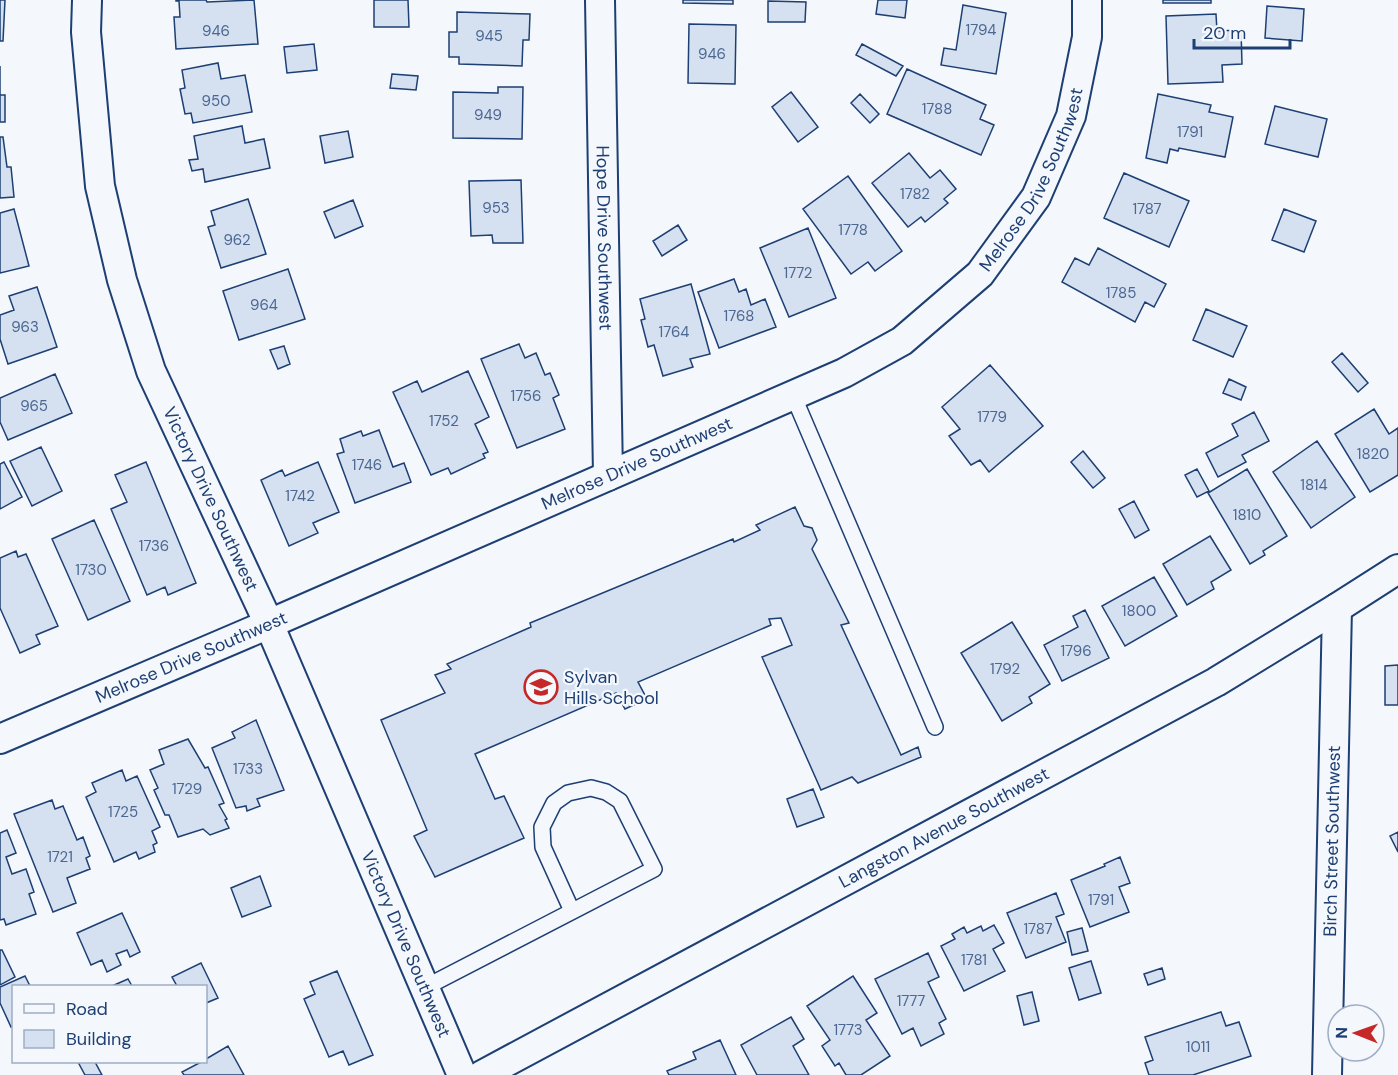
<svg xmlns="http://www.w3.org/2000/svg" width="1398" height="1075" font-family="'DM Sans',sans-serif">
<rect width="100%" height="100%" fill="#f4f7fb"/>
<path fill="#d5e0f0" stroke="#1d3f73" stroke-width="1.5" d="M0,0H5L3,41H0Z
M176,0H206L207,2L254,0L258,44L176,49L174,17H180L179,1H176Z
M374,0H408L409,27H374Z
M683,0H733V4L683,3Z
M878,0H907L905,18L876,14Z
M1163,0H1211V3H1163Z
M768,1L806,2L805,22H768Z
M963,5L1006,13L996,74L941,65L944,48L956,50Z
M1267,6L1304,9L1302,41L1265,38Z
M457,12L530,14L529,40H523L522,66L459,64V57H449V32H457Z
M1216,14L1217,31L1241,30L1242,64L1222,65L1223,82L1168,84L1166,16Z
M689,24L736,25L735,84L688,83Z
M314,44L317,70L287,73L284,47Z
M862,44L903,66L896,76L856,55Z
M218,63L221,79L245,75L252,112L193,123L191,113L185,114L180,89L185,88L182,70Z
M0,66V95H5V122H0Z
M907,69L986,105L980,119L994,125L981,155L887,114Z
M392,74L418,76L416,90L390,88Z
M498,87H523L522,139L453,138V92L498,93Z
M791,92L818,127L798,142L772,107Z
M860,94L879,114L870,123L851,103Z
M1158,94L1211,105L1209,112L1233,117L1225,157L1179,148L1178,151L1170,149L1167,163L1146,158Z
M1275,106L1327,119L1318,157L1265,144Z
M242,126L245,143L264,139L270,168L205,182L203,169L192,171L189,160L198,159L194,136Z
M348,131L353,157L325,163L320,136Z
M0,137H3L7,167H11L14,197L0,198Z
M909,153L930,178L940,170L956,189L944,199L948,203L925,222L921,217L908,227L872,183Z
M1124,173L1189,201L1169,247L1104,218Z
M848,176L902,251L875,271L868,262L851,274L803,209Z
M521,180L523,243H493L492,235L471,236L469,181Z
M248,199L266,254L221,268L208,227L215,225L211,211Z
M353,200L363,226L335,238L324,212Z
M14,209L29,266L0,273V213Z
M1284,209L1316,221L1304,252L1272,240Z
M678,225L687,240L662,256L653,241Z
M808,228L836,298L789,317L760,248Z
M1098,248L1166,284L1154,307L1145,302L1135,322L1062,282L1075,258L1089,265Z
M288,269L305,319L239,340L223,291Z
M734,279L739,292L746,289L751,305L765,299L776,327L719,348L698,292Z
M691,284L710,354L690,359L693,367L663,376L654,345L648,347L641,320L645,319L640,299Z
M37,287L57,347L8,364L0,339V315L14,310L9,296Z
M1206,309L1247,326L1233,357L1193,340Z
M519,344L525,358L536,353L545,375L550,373L559,395L553,398L565,429L517,448L481,359Z
M284,346L290,364L278,369L270,350Z
M1342,353L1368,383L1358,392L1332,362Z
M990,365L1043,426L989,472L980,460L971,465L949,436L960,429L942,407Z
M468,371L489,417L475,424L488,452L483,454L485,458L451,474L448,468L431,475L393,392L417,381L422,392Z
M55,374L72,413L8,440L0,422V398Z
M1229,379L1246,387L1241,400L1223,393Z
M1374,409L1389,434L1398,428V475L1370,492L1335,434Z
M1254,412L1269,441L1242,455L1246,462L1218,477L1206,453L1238,436L1232,424Z
M379,430L393,467L404,463L411,482L355,503L337,454L344,452L340,439L361,431L363,436Z
M1317,441L1355,497L1311,528L1273,472Z
M41,447L62,491L32,506L10,461Z
M1083,451L1105,478L1093,488L1071,462Z
M4,462L22,497L0,509V464Z
M146,462L196,583L168,595L165,587L147,595L111,509L127,502L115,475Z
M318,462L339,512L313,523L318,533L289,546L261,480L282,470L285,476Z
M1197,469L1209,491L1197,497L1185,475Z
M1247,469L1287,536L1263,551L1265,555L1250,564L1208,493Z
M1134,501L1149,530L1135,538L1119,509Z
M795,507L804,526L812,528L817,540L812,549L849,623L841,625L901,755L918,747L921,757L858,783L852,777L821,790L762,657L792,645L781,618L769,619L771,625L638,682L647,699L625,709L616,693L475,754L495,799L504,796L524,838L435,877L414,836L427,830L381,720L445,693L435,675L451,669L447,664L531,627L530,623L733,539L734,542L760,530L756,525Z
M94,520L130,601L88,620L52,539Z
M1210,536L1231,570L1211,582L1214,589L1187,605L1163,564Z
M16,551L18,557L26,554L58,626L36,635L40,644L20,653L0,608V558Z
M1154,577L1177,616L1125,646L1102,606Z
M1085,610L1109,658L1062,681L1044,645L1078,627L1073,616Z
M1012,622L1050,684L1029,697L1032,703L1002,721L961,653Z
M1398,665V705H1385V666Z
M256,720L284,790L257,799L260,806L247,811L246,806L236,808L212,748L235,738L232,732Z
M188,739L205,768L208,767L224,803L219,805L227,819L225,820L229,828L210,835L203,829L178,837L169,815H165L154,790L158,788L150,770L164,764L159,750Z
M122,770L126,781L137,776L160,827L152,831L157,843L153,845L155,852L139,859L136,852L114,862L86,797L96,792L92,783Z
M813,789L824,817L797,827L787,799Z
M52,800L55,809L63,806L77,840L83,837L90,856L86,858L90,869L67,878L76,903L53,912L14,814Z
M7,830L16,853L6,857L12,874L26,869L34,892L29,894L36,914L6,925L4,919L0,920V833Z
M1398,832V852L1390,836Z
M1120,857L1130,883L1119,887L1129,912L1090,927L1071,880L1105,866L1104,864Z
M260,876L271,906L242,917L231,888Z
M1056,893L1064,914L1056,917L1066,942L1026,958L1007,913Z
M122,913L140,952L130,957L127,950L116,954L121,965L107,972L102,960L91,965L77,933Z
M994,925L1004,943L993,949L1005,971L964,991L941,946L955,939L952,934L964,927L967,933L981,926L983,931Z
M1082,928L1088,951L1072,955L1067,932Z
M0,950H2L15,977L0,985Z
M928,953L939,977L928,982L946,1019L939,1023L944,1034L921,1046L913,1028L902,1034L875,979Z
M1091,961L1101,993L1079,1000L1069,968Z
M201,963L218,998L206,1003V986H177L172,977Z
M1162,968L1165,979L1148,985L1144,974Z
M337,971L373,1055L349,1065L343,1051L329,1057L304,999L315,994L310,982Z
M25,976L30,986H14V1026L11,1027L0,1003V987Z
M853,976L877,1013L866,1020L890,1056L861,1075H846L839,1063L835,1066L822,1046L830,1040L807,1006Z
M128,979L132,986H112Z
M1032,992L1039,1021L1024,1025L1017,996Z
M1221,1012L1226,1026L1239,1022L1251,1056L1193,1075H1149L1145,1063L1153,1060L1145,1037Z
M791,1017L804,1039L793,1046L809,1075H757L741,1045Z
M720,1040L736,1075H669L667,1071L696,1059L693,1052Z
M228,1046L244,1075H184L182,1072L201,1062H206V1059Z
M78,1062H95L102,1075H85Z"/>
<g fill="none" stroke-linecap="round" stroke-linejoin="round">
<defs>
<path id="service" d="M793,395L935,727
M424,988L654,869L620,801L606,792L591,788L568,793L554,803L542,827L543,847L572,911"/>
<g id="minor">
<path id="s1" d="M87,0L86,32L100,186L122,280L151,371L269,624L462,1075"/>
<path id="s2" d="M600,0L608,476"/>
<path id="s3" d="M0,739L269,624L844,373L902,341L980,274L1036,197L1071,116L1087,37V0"/>
<path id="s4" d="M482,1075L1216,682L1337,608L1398,569"/>
<path id="s5" d="M1327,1075L1337,608"/>
</g>
</defs>
<use href="#service" stroke="#1d3f73" stroke-width="18"/>
<use href="#minor" stroke="#1d3f73" stroke-width="32"/>
<use href="#service" stroke="#f4f7fb" stroke-width="15"/>
<use href="#minor" stroke="#f4f7fb" stroke-width="28"/>
</g>
<defs>
<symbol id="school-ring" viewBox="-11 -11 22 22"><circle r="9.5" fill="#f4f7fb" stroke="#c62828" stroke-width="1.5"/><path d="M0-5L7-2L0 1L-7-2ZM-4 1L0 2.5L4 1V4Q0 6-4 4Z" fill="#c62828"/></symbol>
</defs>
<g fill-rule="evenodd">
<use href="#school-ring" x="522" y="668" width="38" height="38"/>
</g>
<g text-anchor="middle" dominant-baseline="central" stroke-width="4.5" stroke-linejoin="round" paint-order="stroke">
<g font-size="15" fill="#4b6792">
<text x="981" y="30">1794</text>
<text x="216" y="31">946</text>
<text x="489" y="36">945</text>
<text x="712" y="54">946</text>
<text x="216" y="101">950</text>
<text x="937" y="109">1788</text>
<text x="488" y="115">949</text>
<text x="1190" y="132">1791</text>
<text x="915" y="194">1782</text>
<text x="496" y="208">953</text>
<text x="1147" y="209">1787</text>
<text x="853" y="230">1778</text>
<text x="237" y="240">962</text>
<text x="798" y="273">1772</text>
<text x="1121" y="293">1785</text>
<text x="264" y="305">964</text>
<text x="739" y="316">1768</text>
<text x="25" y="327">963</text>
<text x="674" y="332">1764</text>
<text x="526" y="396">1756</text>
<text x="34" y="406">965</text>
<text x="992" y="417">1779</text>
<text x="444" y="421">1752</text>
<text x="1373" y="454">1820</text>
<text x="367" y="465">1746</text>
<text x="1314" y="485">1814</text>
<text x="300" y="496">1742</text>
<text x="1247" y="515">1810</text>
<text x="154" y="546">1736</text>
<text x="91" y="570">1730</text>
<text x="1139" y="611">1800</text>
<text x="1076" y="651">1796</text>
<text x="1005" y="669">1792</text>
<text x="248" y="769">1733</text>
<text x="187" y="789">1729</text>
<text x="123" y="812">1725</text>
<text x="60" y="857">1721</text>
<text x="1101" y="900">1791</text>
<text x="1038" y="929">1787</text>
<text x="974" y="960">1781</text>
<text x="911" y="1001">1777</text>
<text x="848" y="1030">1773</text>
<text x="1198" y="1047">1011</text>
</g>
<g font-size="18" fill="#1d3f73" stroke="#f4f7fb">
<text stroke="none"><textPath href="#s3" startOffset="1198">Melrose Drive Southwest</textPath></text>
<text stroke="none"><textPath href="#s2" startOffset="238">Hope Drive Southwest</textPath></text>
<text stroke="none"><textPath href="#s3" startOffset="694">Melrose Drive Southwest</textPath></text>
<text stroke="none"><textPath href="#s1" startOffset="520">Victory Drive Southwest</textPath></text>
<text stroke="none"><textPath href="#s3" startOffset="208">Melrose Drive Southwest</textPath></text>
<text stroke="none"><textPath href="#s4" startOffset="524">Langston Avenue Southwest</textPath></text>
<text stroke="none"><textPath href="#s5" startOffset="234">Birch Street Southwest</textPath></text>
<text stroke="none"><textPath href="#s1" startOffset="1006">Victory Drive Southwest</textPath></text>
</g>
<g font-size="18" fill="#1d3f73" stroke="#f4f7fb" text-anchor="start">
<text x="564" y="677">Sylvan<tspan x="564" dy="21">Hills School</tspan></text>
</g>
</g>
<rect x="12" y="985" width="195" height="78" fill="#f4f7fb" stroke="#9eadc5" stroke-width="1.5"/>
<rect x="24" y="1004" width="30" height="9" fill="#f4f7fb" stroke="#9eadc5" stroke-width="1.5"/>
<text x="66" y="1015" font-size="18" fill="#1d3f73">Road</text>
<rect x="24" y="1030" width="30" height="18" fill="#d5e0f0" stroke="#9eadc5" stroke-width="1.5"/>
<text x="66" y="1045" font-size="18" fill="#1d3f73">Building</text>
<g transform="translate(1356 1033) rotate(271)"><circle r="28" fill="#f4f7fb" stroke="#9eadc5" stroke-width="1.5"/>
<path d="M0-4.5L10 22L0 15L-10 22Z" fill="#c62828"/>
<text y="-9" font-size="16" font-weight="bold" text-anchor="middle" fill="#1d3f73">N</text>
</g>
<path d="M1194 39v9h96v-9" fill="none" stroke="#1d3f73" stroke-width="3"/>
<text x="1203" y="39" font-size="18" fill="#1d3f73" stroke="#f4f7fb" stroke-width="4.5" paint-order="stroke">20 m</text>
</svg>
